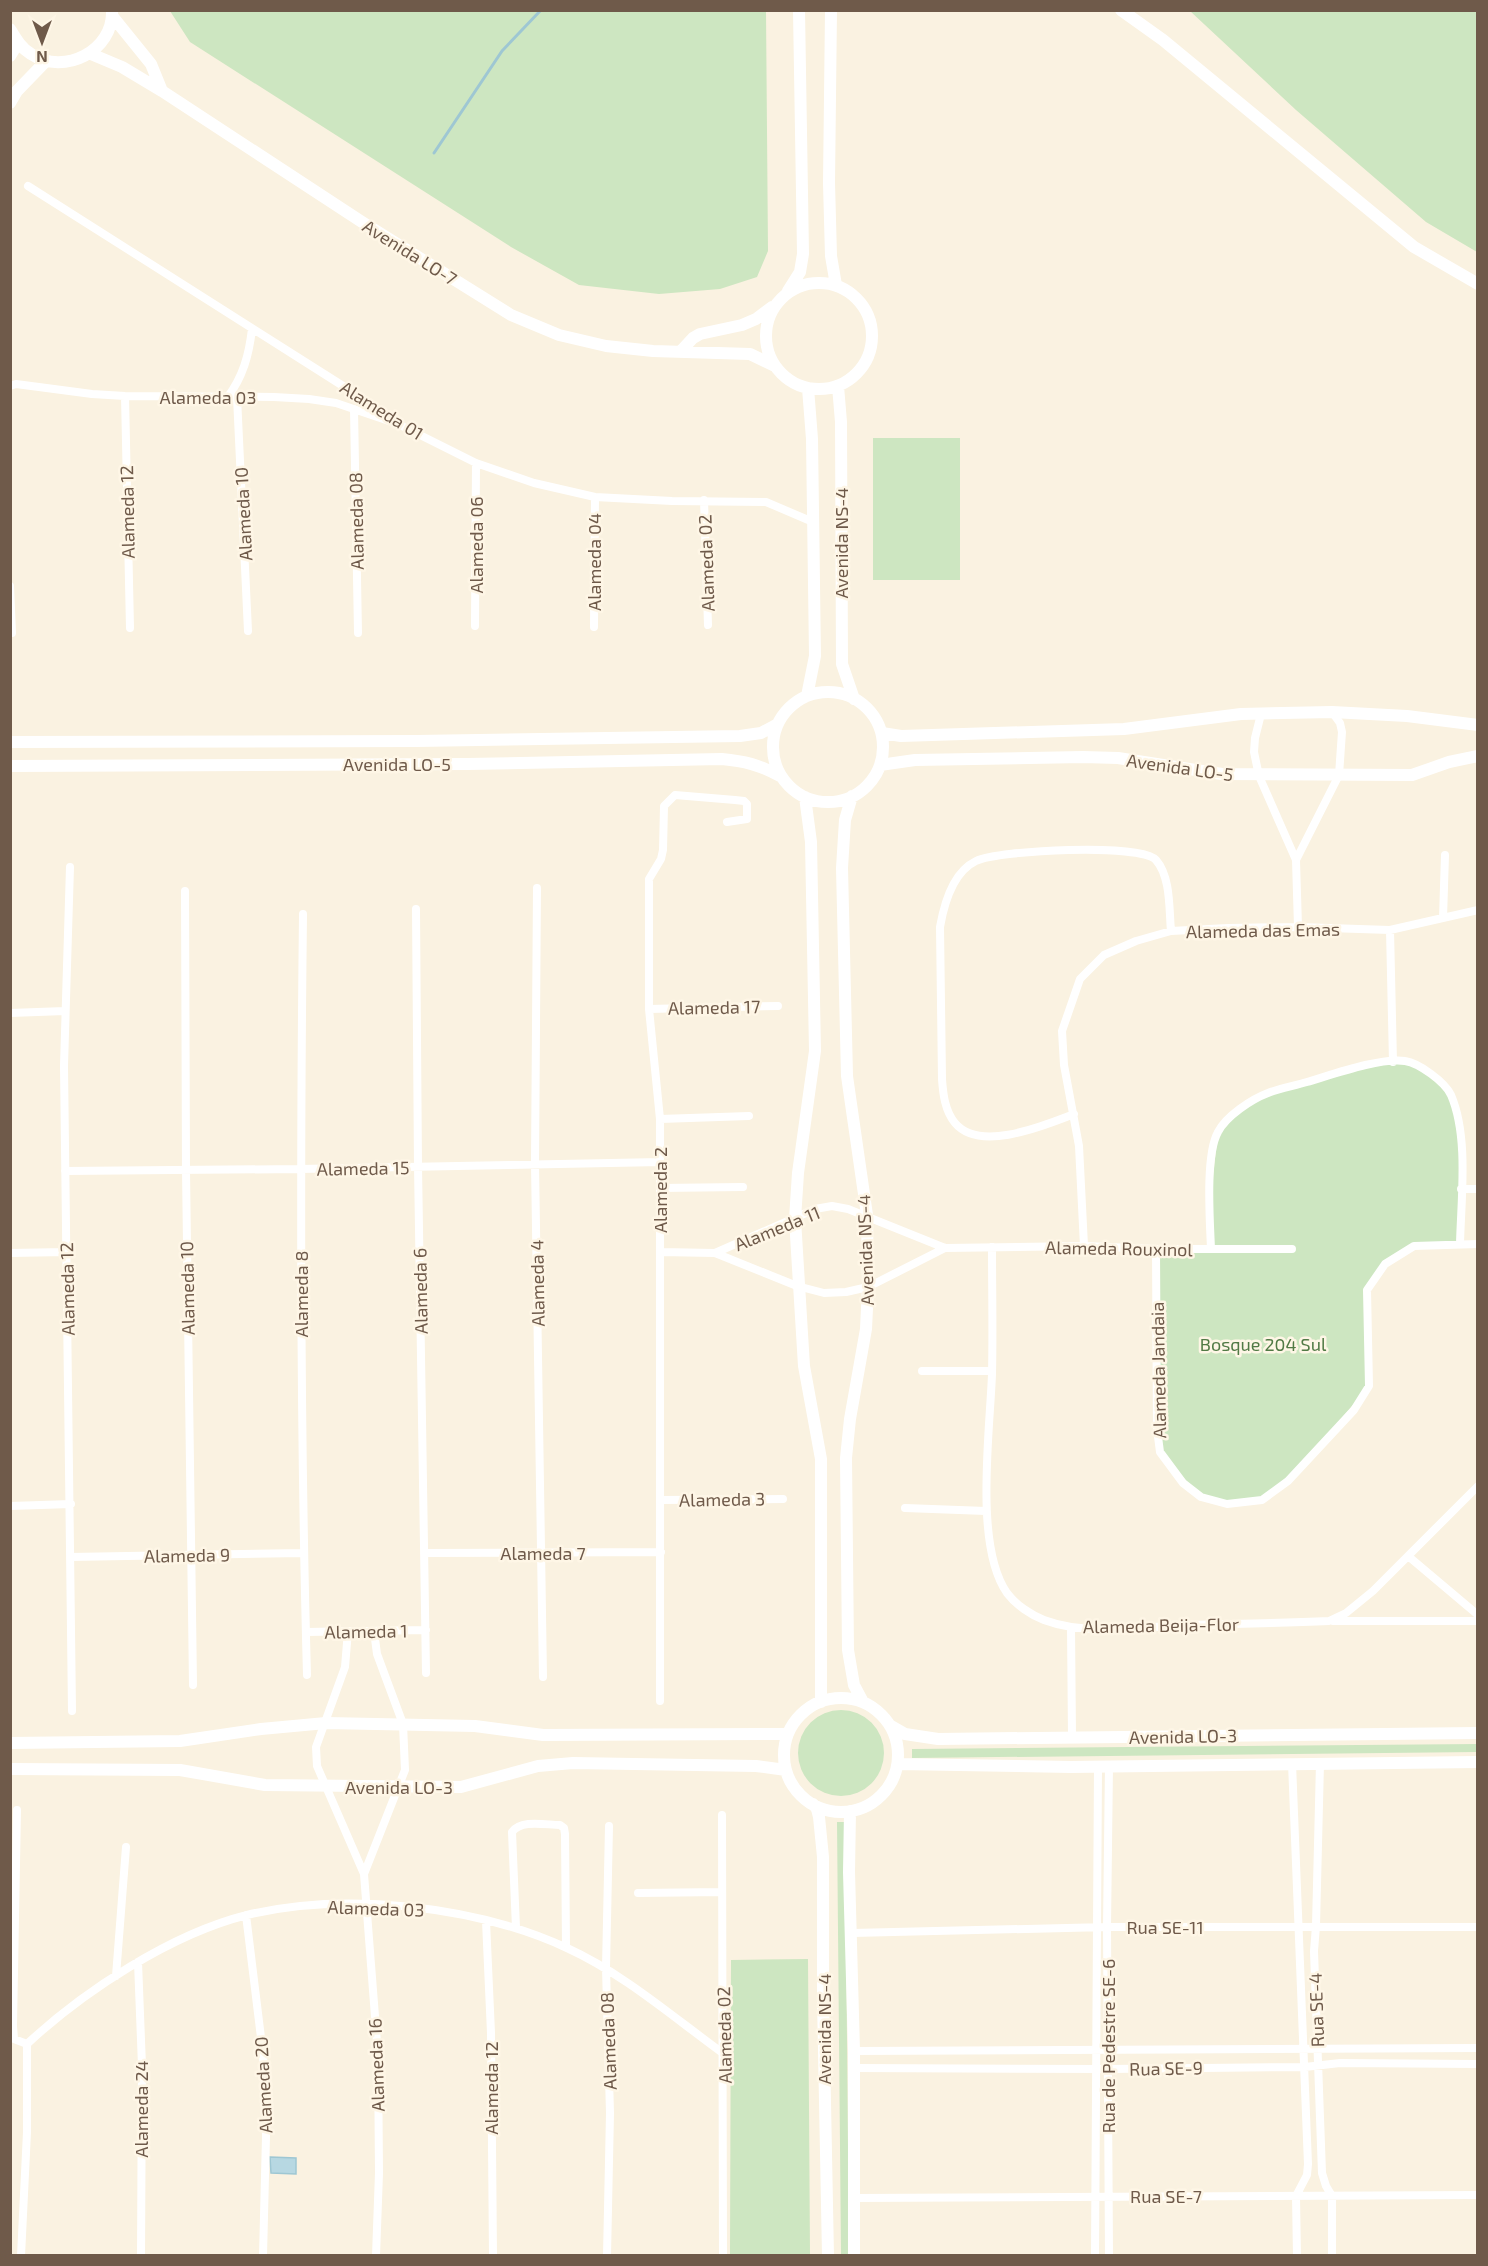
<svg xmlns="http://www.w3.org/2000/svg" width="1488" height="2266" font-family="'Exo 2',sans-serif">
<rect width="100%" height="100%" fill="#faf2e1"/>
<path fill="#cde6c1" d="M170,11H766L768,251L757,277L720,289L659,294L579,285L511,247L190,42Z
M1190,11H1477V252L1426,222L1296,110Z
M873,438H960V580H873Z
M1405,1061C1421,1069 1439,1076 1450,1093C1465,1117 1460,1212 1460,1244L1414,1246L1385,1264L1367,1290L1369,1386L1288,1481L1262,1500L1227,1504L1201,1497L1160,1452L1156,1249H1211L1209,1213L1218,1132L1239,1109L1267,1093L1372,1064Z
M798 1753a43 43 0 1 1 86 0a43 43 0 1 1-86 0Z
M1478,1744L1477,1752L912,1758V1749Z
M837,1822H845L849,2256L841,2255Z
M808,1959L810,2255H730L731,1960Z"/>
<path fill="#b7d8e2" stroke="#9ec7d3" stroke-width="1.5" d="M270,2157L296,2158V2174L271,2173Z"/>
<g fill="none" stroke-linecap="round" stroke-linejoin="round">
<path stroke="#9ec7d3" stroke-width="3" d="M434,153L502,51L541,10"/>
<path stroke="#fff" stroke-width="8" d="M28,186L362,398L398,424L476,463L534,483L595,497L672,501L766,502L813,522
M10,386L16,384L92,394L125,396L274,397L309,399L336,403L389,421
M125,396L130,628
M237,397L248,631
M227,398C243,377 249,355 252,329
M354,409L358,633
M704,500L708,625
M10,586L12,633
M475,626L476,463
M594,627L595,497
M1261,714L1255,738L1254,752L1259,776L1296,860L1298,927
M1296,860L1339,775L1342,732L1340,723L1332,712
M70,867L64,1066L72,1711
M537,888L535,1164L543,1677
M185,891L186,1170L193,1685
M416,909L418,1166L426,1673
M303,914C300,1168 300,1421 307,1675
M1443,918L1445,855
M1390,930L1393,1062
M649,1009L778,1006
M10,1013L65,1011
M1074,1114C1045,1125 980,1153 955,1123C945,1111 943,1094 942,1079L940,927C944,904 953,872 976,861C999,850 1141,843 1156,860C1171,877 1169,910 1171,931
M660,1119L749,1116
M65,1171L300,1169L661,1162
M660,1188L743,1187
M1461,1189H1478
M1084,1246L1079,1146L1064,1065L1062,1031L1080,979L1104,955L1136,941L1171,931L1228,928L1298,927L1390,930L1478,910
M992,1247C992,1289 993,1332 992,1374C990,1431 974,1546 1007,1593C1016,1605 1031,1615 1044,1620C1087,1636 1139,1627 1184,1625C1232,1624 1281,1623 1329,1621L1346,1613L1373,1591L1478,1486
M1156,1249L1157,1429L1160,1452L1183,1483L1201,1497L1227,1504L1262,1500L1288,1481L1354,1410L1369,1386L1367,1290L1385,1264L1414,1246L1478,1244
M1211,1249C1210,1222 1205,1155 1218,1132C1226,1116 1252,1099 1268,1093C1280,1088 1294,1086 1307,1082C1331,1075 1381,1057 1405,1061C1419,1063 1445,1082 1451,1095C1469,1137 1461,1199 1460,1244
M660,1252L715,1253L797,1286L824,1293L846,1292L868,1287L945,1248
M10,1253L66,1252
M715,1253L815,1209L832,1206L848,1209L945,1248L1084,1246L1156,1249H1292
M922,1371H992
M661,1500L783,1499
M10,1506L71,1504
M905,1508L986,1511
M424,1553L661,1552
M1408,1556L1478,1615
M70,1557L303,1553
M1333,1621H1478
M1071,1627L1072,1737
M348,1631L345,1667L316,1747L317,1766L364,1874L378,2055L379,2173L376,2256
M306,1632L426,1630
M660,1701V1119L649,1009V879L661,859L663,850L664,806L675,795L735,800L744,801L747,804V819L727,822
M1292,1763L1308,2164L1307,2175L1296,2196L1297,2256
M1320,1763L1316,1926L1314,1951L1322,2173L1326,2186L1332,2196V2256
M17,1810L13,2026L14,2039L27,2044
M722,1815L723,2256
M364,1874L405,1770L403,1724L377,1654L374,1631
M638,1893L722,1892
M246,1915L263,2054L266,2136L263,2256
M486,1921L491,2033L493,2256
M516,1928L512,1832C521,1819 546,1825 560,1825L564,1828L565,1834L566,1947
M852,1933L1107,1927H1478
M138,1962L142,2066L141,2256
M116,1976L126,1847
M27,2044C84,1991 171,1934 247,1915C345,1891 476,1906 567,1948C624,1974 673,2017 724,2054
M854,2051L1478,2048
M854,2068L1108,2069L1305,2067L1340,2063L1478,2064
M854,2198L1478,2195
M21,2256L27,2132V2044
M607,2256L610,2113L606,1968L609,1826
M1095,2256L1098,1766
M1109,2256L1107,1927L1109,1765"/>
<path stroke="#fff" stroke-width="12" d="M831,10L829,183L831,256L836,285
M1121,10L1163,40L1414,247L1478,284
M113,17L151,64L162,91
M10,29C16,39 21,48 31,54C64,76 114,51 112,10
M91,54L122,67L162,91L362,222L511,315L559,335L606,346L653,351L750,354L775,366
M10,56L18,43
M10,103L17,91L46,61
M766 336a53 53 0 1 1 106 0a53 53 0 1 1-106 0Z
M788,291L800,272L803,254L799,10
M681,351L693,338L700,334L742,325L756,319L772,307
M838,386L841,422L842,664L854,699
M773 747a55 55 0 1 1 110 0a55 55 0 1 1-110 0Z
M807,696L815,656L812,439L808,388
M882,733L901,736L1124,729L1241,714L1332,712L1407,716L1478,725
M10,742L416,741L740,736L761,733L776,725
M880,765L915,760L1083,757L1118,758L1222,774L1412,775L1449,762L1478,756
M10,766L467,764L722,759C744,761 760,765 780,776
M852,796L845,820L842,868L847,1076L867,1215L868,1287L866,1329L850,1419L846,1458L848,1650L854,1685L863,1702
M805,797L811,842L815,1051L798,1173L795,1219L804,1366L821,1459V1702
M784 1755a57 57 0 1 1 114 0a57 57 0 1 1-114 0Z
M891,1726L905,1734L938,1739L1478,1733
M10,1743L180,1741L261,1729L326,1723L475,1726L543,1735L788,1734
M898,1764L1071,1767L1478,1762
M10,1769L180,1770L265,1785L461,1787L538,1766L573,1763L756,1766L786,1770
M813,1804L817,1809L819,1817L823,1857V1999L828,2256
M850,1811L849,1872L854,2051V2256"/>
</g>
<g text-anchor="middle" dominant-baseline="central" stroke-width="5" stroke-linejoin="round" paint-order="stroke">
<g font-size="18" fill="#6f5a4a" stroke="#fef6e6">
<text transform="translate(410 252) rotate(32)">Avenida LO-7</text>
<text x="208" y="397">Alameda 03</text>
<text transform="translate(382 410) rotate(32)">Alameda 01</text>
<text transform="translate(127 512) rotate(-91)">Alameda 12</text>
<text transform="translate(243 514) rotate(-93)">Alameda 10</text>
<text transform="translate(356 521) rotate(-91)">Alameda 08</text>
<text transform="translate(841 543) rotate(-90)">Avenida NS-4</text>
<text transform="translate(476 545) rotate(-90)">Alameda 06</text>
<text transform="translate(594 562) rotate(-90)">Alameda 04</text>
<text transform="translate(706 563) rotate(-92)">Alameda 02</text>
<text x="397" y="764">Avenida LO-5</text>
<text transform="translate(1180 767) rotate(8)">Avenida LO-5</text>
<text transform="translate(1263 930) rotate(-1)">Alameda das Emas</text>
<text transform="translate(714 1007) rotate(-1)">Alameda 17</text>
<text transform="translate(363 1168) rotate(-1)">Alameda 15</text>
<text transform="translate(660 1190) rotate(-90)">Alameda 2</text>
<text transform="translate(777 1228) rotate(-22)">Alameda 11</text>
<text transform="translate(1119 1248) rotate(1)">Alameda Rouxinol</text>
<text transform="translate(865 1250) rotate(-92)">Avenida NS-4</text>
<text transform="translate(537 1283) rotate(-91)">Alameda 4</text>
<text transform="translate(187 1288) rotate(-91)">Alameda 10</text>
<text transform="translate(67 1289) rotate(-91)">Alameda 12</text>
<text transform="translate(420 1291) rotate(-91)">Alameda 6</text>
<text transform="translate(301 1294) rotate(-90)">Alameda 8</text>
<text transform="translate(1158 1370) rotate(-91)">Alameda Jandaia</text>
<text transform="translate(722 1499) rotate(-1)">Alameda 3</text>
<text x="543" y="1553">Alameda 7</text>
<text transform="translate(187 1555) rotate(-1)">Alameda 9</text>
<text transform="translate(1161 1625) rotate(-1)">Alameda Beija-Flor</text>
<text transform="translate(366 1631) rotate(-1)">Alameda 1</text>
<text transform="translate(1183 1736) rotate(-1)">Avenida LO-3</text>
<text x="399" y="1787">Avenida LO-3</text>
<text transform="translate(376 1908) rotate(2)">Alameda 03</text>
<text x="1165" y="1927">Rua SE-11</text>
<text transform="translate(1316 2010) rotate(-92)">Rua SE-4</text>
<text transform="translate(824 2029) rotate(-90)">Avenida NS-4</text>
<text transform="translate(724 2035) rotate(-91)">Alameda 02</text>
<text transform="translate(608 2041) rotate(-92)">Alameda 08</text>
<text transform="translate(1108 2046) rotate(-90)">Rua de Pedestre SE-6</text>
<text transform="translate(376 2065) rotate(-92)">Alameda 16</text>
<text transform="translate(1166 2068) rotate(-1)">Rua SE-9</text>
<text transform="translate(263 2085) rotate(-93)">Alameda 20</text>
<text transform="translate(491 2088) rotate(-90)">Alameda 12</text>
<text transform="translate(141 2109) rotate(-90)">Alameda 24</text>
<text x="1166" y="2196">Rua SE-7</text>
</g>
<g font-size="18" fill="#517a45" stroke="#fef6e6">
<text x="1263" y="1344">Bosque 204 Sul</text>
</g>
</g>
<rect width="1488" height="2266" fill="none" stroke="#6f5a4a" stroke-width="24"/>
<g transform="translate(42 42) rotate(180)" stroke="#fef6e6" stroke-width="4.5" paint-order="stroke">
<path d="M0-4.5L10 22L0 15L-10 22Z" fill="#6f5a4a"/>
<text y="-9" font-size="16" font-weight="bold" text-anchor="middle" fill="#6f5a4a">N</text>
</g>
</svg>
